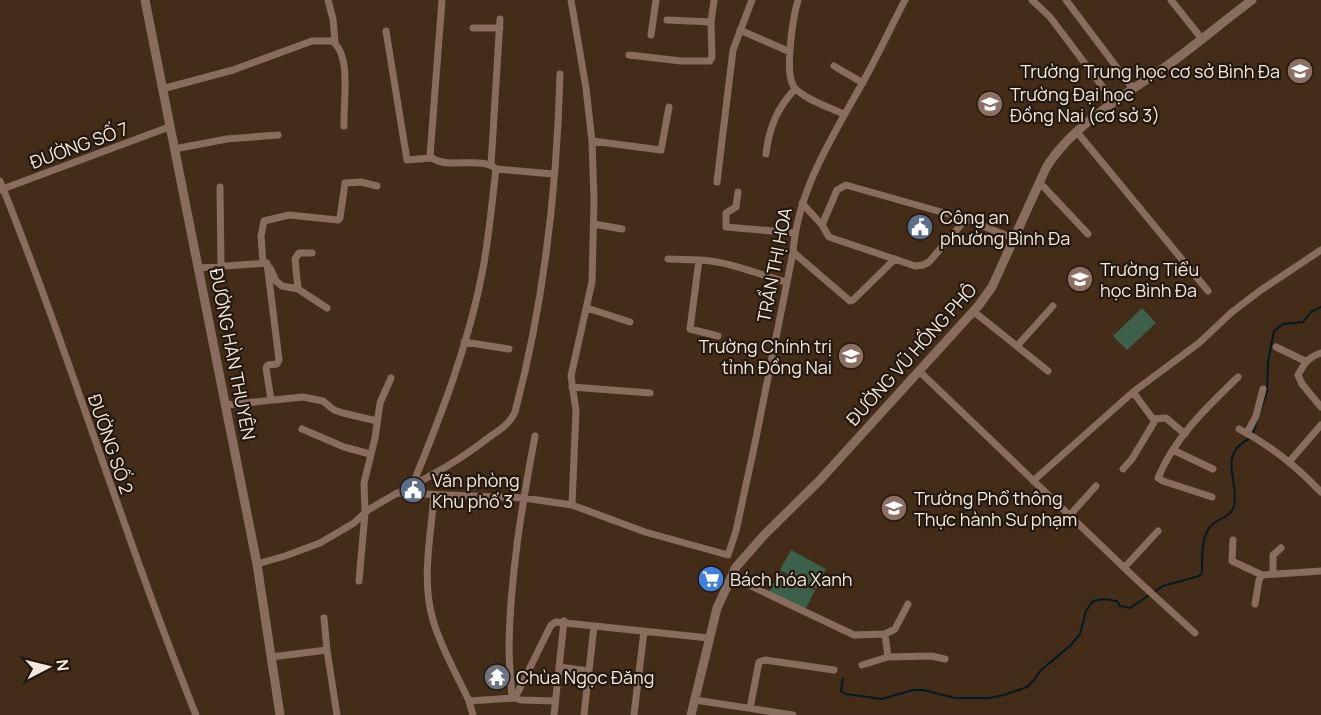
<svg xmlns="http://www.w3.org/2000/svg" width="1321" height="715" font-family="Manrope,sans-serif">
<rect width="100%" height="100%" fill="#442d18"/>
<path fill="#3c604a" d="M1142,308L1156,323L1127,350L1113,336Z
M791,550L826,569L816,589L780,570Z
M779,572L815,590L805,610L769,592Z"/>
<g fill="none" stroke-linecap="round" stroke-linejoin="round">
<path stroke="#011a23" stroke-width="2" d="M1253,433L1267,392L1268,362L1274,331L1283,324L1303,322L1311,312L1321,307
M843,678L841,691L846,694L882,699L913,690H923L955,698H989L1004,695L1027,687L1035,679L1040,671L1071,645L1080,634L1086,611L1093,601L1103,599L1117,601L1120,606L1130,608L1163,586L1199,576L1202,573C1202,559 1201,538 1210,527C1218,517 1230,519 1234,506C1240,480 1216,456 1250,438"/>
<path stroke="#886c5d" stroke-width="7" d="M328,0L333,19L335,42
M442,0L430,156C444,171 483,155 496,169L553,174
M571,0L586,88L592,141L594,200L592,282L571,376L576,411L572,505
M798,0C793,17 784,73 794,87C802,98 831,108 843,114
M1032,0L1050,17L1114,102
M1066,0L1133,89
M1171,0L1202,39
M667,20L711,22
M473,28H500
M740,30L790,52
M386,31L407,160L431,158
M651,35L656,0
M629,55L681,61H710L712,57L711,22L714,0
M834,66L863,83
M162,89L233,70L312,41H332C352,55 343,103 344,126
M1077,132L1208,291
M592,141L661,150L669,107
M174,149L227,139L278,135
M766,154C769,128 777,108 795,89
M491,165L500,19
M0,181C71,357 125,539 196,715
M717,182L733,50L752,0
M1040,183L1088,234
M220,187L221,266
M0,190L169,127
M738,192L736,207L726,213V227L795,233
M802,203L822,225L829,237L915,266L923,265L929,262L966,219
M594,224L622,229
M822,225L837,190L846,185L966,219L1015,239
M793,252L850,301L853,300L895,259
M668,259L699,260
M263,262L261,236L264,221L289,215L338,220L340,218L345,183L361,182L377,186
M199,268L267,263L279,360L277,364L268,365L266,368L271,400
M270,268L276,281L282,286L298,289L327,308
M298,289L295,259L299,253H312
M587,308L630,322
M973,311L1048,371
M718,336L690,329L699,260C729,261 757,274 786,282
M464,342L509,349
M1017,346L1053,306
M1276,347L1305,361
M1321,353C1308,357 1304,364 1298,375L1302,384L1321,407
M919,371L1137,580L1195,633
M572,387L650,393
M1133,392L1153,419L1166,418L1185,434
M226,405L303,397L323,401L334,410L343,413L377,421
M302,429L344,447L370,454
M1239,429C1270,445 1297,467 1321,492
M1247,433L1256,416L1263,389
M1173,450L1213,469
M1289,462L1321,425
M1123,469L1132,459L1156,419
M1033,481L1133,392L1199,343L1232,312L1261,290L1321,250
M412,486C441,416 469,343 483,269C489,236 492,202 496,169
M400,492C432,475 459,461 488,438C498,431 510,424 515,412C544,303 557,187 560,74
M434,495C431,536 421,580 433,620C441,648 457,675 469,701L473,715
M1212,497L1163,481L1158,478C1174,438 1208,406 1238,377
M1070,515L1096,486
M1233,540L1232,561L1262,575
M728,555L736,531L755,443L793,252C798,189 833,136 863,82C878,55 891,27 905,0
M257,564L285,556L320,543L354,523L368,510L397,493L524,498L572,505L645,532L728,555
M1124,568L1158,531
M1273,574V555L1281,548
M732,577L854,635L885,634L888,657L931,656L945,659
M359,581L365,513L364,483L375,438L380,403L391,378
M1255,604L1259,580L1262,575L1321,571
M324,618L327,650
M885,634L895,629L908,604
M271,657L327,650L337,715
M862,665L888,657
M559,667L589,671
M512,698C511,681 509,664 509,647C510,577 522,505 535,436
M515,698L521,700L555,701
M695,700L793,715
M469,701L515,698L551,625L556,622L709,638
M750,708L759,662L765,660L834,670
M554,715L564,621
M584,715L594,626
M634,715L644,631"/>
<path stroke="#886c5d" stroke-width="9" d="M145,0L257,564L280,715
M691,715L717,608L736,567L765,534L820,480L979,305L992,287L1046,168C1071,126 1128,93 1168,65C1197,44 1224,21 1252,0"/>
</g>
<defs>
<symbol id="school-disc" viewBox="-11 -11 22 22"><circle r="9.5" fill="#8d6e63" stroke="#22180f"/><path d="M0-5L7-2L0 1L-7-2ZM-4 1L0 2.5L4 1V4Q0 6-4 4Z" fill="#fff"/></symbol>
<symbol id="university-disc" viewBox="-11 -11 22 22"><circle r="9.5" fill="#8d6e63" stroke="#22180f"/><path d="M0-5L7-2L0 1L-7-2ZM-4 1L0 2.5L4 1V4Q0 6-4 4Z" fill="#fff"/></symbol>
<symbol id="civic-disc" viewBox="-11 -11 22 22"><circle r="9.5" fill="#5c6f8a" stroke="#22180f"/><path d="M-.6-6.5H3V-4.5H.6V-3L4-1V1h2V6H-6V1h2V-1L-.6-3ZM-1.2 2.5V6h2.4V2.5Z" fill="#fff"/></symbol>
<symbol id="supermarket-disc" viewBox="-11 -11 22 22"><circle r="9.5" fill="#3f7fe0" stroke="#22180f"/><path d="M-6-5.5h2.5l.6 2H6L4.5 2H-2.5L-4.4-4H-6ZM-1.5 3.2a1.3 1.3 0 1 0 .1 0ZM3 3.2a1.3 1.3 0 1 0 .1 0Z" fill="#fff"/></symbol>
<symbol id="temple-disc" viewBox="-11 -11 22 22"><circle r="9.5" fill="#6b7280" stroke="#22180f"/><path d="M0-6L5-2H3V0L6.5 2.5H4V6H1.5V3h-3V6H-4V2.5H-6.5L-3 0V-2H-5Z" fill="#fff"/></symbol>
</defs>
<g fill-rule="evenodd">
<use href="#school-disc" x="1285" y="56" width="30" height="30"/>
<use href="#university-disc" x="975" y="89" width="30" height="30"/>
<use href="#civic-disc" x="905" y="212" width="30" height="30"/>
<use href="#school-disc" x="1065" y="264" width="30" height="30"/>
<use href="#school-disc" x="836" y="341" width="30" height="30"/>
<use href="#civic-disc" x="398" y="475" width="30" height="30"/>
<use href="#school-disc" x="879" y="493" width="30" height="30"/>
<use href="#supermarket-disc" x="696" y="564" width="30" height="30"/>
<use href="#temple-disc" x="482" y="662" width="30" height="30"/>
</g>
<g text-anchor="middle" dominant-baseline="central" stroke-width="4.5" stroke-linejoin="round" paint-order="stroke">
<g font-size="18" fill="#f6e8db" stroke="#22180f" text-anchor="start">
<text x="1280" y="71" text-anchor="end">Trường Trung học cơ sở Bình Đa</text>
<text x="1010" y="94">Trường Đại học<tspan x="1010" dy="21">Đồng Nai (cơ sở 3)</tspan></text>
<text x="940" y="217">Công an<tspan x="940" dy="21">phường Bình Đa</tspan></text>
<text x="1100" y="269">Trường Tiểu<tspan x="1100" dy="21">học Bình Đa</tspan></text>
<text x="832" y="346" text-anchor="end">Trường Chính trị<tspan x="832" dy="21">tỉnh Đồng Nai</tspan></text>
<text x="432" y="480">Văn phòng<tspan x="432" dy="21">Khu phố 3</tspan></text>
<text x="914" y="498">Trường Phổ thông<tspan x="914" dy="21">Thực hành Sư phạm</tspan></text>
<text x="730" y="579">Bách hóa Xanh</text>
<text x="516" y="677">Chùa Ngọc Đăng</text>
</g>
<g font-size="18" fill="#f6e8db" stroke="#22180f">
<text transform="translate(79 145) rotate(-20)">ĐƯỜNG SỐ 7</text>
<text transform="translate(774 265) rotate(-79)">TRẦN THỊ HOA</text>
<text transform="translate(233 354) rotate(79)">ĐƯỜNG HÀN THUYÊN</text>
<text transform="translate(911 354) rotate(-48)">ĐƯỜNG VŨ HỒNG PHÔ</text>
<text transform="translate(111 444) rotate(71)">ĐƯỜNG SỐ 2</text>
</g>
</g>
<g transform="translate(48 667) rotate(83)" stroke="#22180f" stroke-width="4.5" paint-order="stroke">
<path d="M0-4.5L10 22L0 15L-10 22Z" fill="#f6e8db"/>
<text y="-9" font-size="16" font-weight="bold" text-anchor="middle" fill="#f6e8db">N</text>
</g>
</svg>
